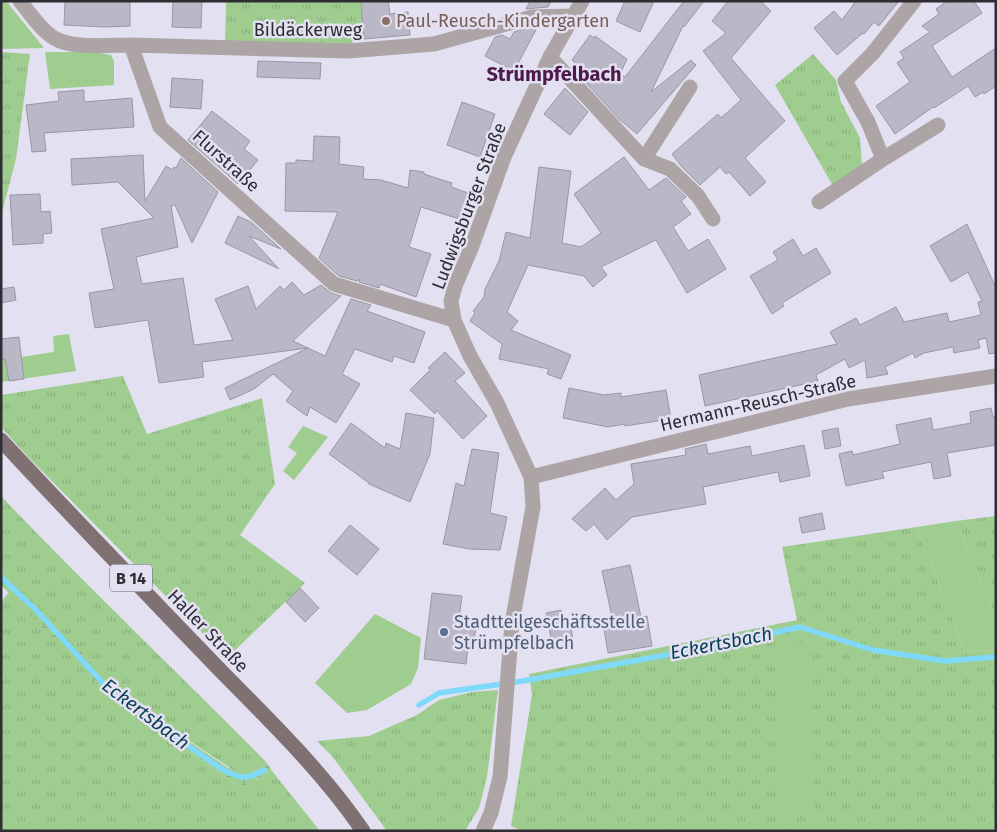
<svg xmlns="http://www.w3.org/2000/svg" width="997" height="832" font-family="'Fira Sans',sans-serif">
<defs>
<pattern id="grass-tufts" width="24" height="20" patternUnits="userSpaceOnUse" patternTransform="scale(1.25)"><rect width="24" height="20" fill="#9fcd90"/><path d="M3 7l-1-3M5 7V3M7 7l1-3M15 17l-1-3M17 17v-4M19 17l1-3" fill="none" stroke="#89b07d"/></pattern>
<pattern id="wetland-marsh" width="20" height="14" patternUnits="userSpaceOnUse" patternTransform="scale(1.25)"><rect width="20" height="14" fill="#9fcd90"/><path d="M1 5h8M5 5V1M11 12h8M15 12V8" fill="none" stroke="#89b07d"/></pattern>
</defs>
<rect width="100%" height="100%" fill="#e3e0f1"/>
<path fill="url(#grass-tufts)" d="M226,1H361L364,39L343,45L225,44Z
M1,52L30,54L16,159L1,216Z
M813,54L836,80L841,102L860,138L862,165L833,186L775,85Z
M123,376L147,434L262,398L275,484L240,535L305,583L227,658L28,457L1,427V395Z
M1,496C88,588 179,673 267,763L250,773L239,774L118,693L1,572Z
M996,516V618L956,521Z
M917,527L965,652L996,650V831H522L511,826L532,694L529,674L797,620L782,547Z
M9,592L111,698L232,782L244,786L272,771L320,831H1V602Z
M498,690L487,777L479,808L465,831H387L332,756L317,741L369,736L417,715L439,700L472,692Z"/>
<path fill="url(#wetland-marsh)" d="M1,572L47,614L118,693L228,768L250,773L267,763L272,771L244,786L232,782L111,698L1,585Z"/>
<path fill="#9fcd90" d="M1,1H6L44,48L1,49Z
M45,52H95L111,55L114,61V85L50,89Z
M69,334L76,371L1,382V360L54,352L53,336Z
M303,426L328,437L294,480L283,471L297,453L288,447Z
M956,521L996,618V650L965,652L917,527Z
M375,614L421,638L418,668L411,684L367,710L347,713L315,683Z
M812,641L814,809L781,810L774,647Z"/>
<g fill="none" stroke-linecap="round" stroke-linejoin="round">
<path stroke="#7fd9fa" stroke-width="5.5" d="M1,577L37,611L113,694L223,770C242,779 246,780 264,770
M419,705L439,693L523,681L694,650L800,627L873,650L945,661L996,657"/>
</g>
<path fill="#bab8c7" stroke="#9996a6" d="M65,1H130V26L105,27L64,25Z
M173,1H202L201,28L172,27Z
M361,1H388L390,14L408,12L410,35L364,39Z
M530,1H551L548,7L526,9Z
M625,1H654L640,32L616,21Z
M684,1H704L684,27L683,26L651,92L691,60L696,65L637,134L619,119L577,73L579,70L573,66L575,63L572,60L590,35L594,38L595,36L627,59L620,74L625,77Z
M728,1H760L771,11L731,58L785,121L745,158L766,182L750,196L729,172L726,174L720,167L700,185L681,166L672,154L718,114L721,118L741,100L703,51L726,33L712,21Z
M856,1H899L879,26L874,22L864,34L863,33L837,55L814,28L834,11L842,20Z
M947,1H974L982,13L932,46L952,77L996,48V86L984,94L983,92L975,97L968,86L934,108L933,107L895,134L876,106L910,82L897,63L904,58L900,52L930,32L922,26L939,14L936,9Z
M533,26H538L514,71L485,56L495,37L502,35L510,39L514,32Z
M258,61L321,63L320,79L257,77Z
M172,78L203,80L201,109L170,107Z
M565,88L588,112L570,135L544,114Z
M84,90V102L132,98L134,127L44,133L46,151L32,152L26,105L59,101L58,92Z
M462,102L495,114L480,157L447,145Z
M212,111L250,141L244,149L258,160L238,184L188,140Z
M314,136L340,137L339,164L364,167L363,179L381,180L408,188L410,170L424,172V174L452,183L451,187L477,196L469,222L421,207L409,247L431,254L416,297L380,284L379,288L359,282L360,279L357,281L339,276L319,258L338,212L285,211L286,163H296V160L313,161Z
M143,155L145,201L166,166L173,170L174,167L176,168L181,158L218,192L192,243L175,205L171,206L178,247L136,257L142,284L183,278L194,345L233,340L215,299L248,286L256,309L280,286L284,290L292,282L304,295L321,285L331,293L341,296L293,341L308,348L202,362L204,377L159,383L148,320L95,328L89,293L114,289L101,229L154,218L118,182L72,185L71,159Z
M624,157L649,190L666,178L686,197L681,201L691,214L673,227L688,251L708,239L726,269L687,293L656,240L601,267L607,275L593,287L584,276L528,265L507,312L518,321L511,330L571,355L561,379L547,374L549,369L499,359L502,344L470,321L475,313L473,311L484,297L485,289L499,261L506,232L530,238L539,167L571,171L562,243L581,247L601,233L574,194Z
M40,194L41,212L50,211L52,233L43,234V243L13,245L10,195Z
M238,216L251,222L281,249L249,236L279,269L225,243Z
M967,224L996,288V353L989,354L986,338L978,340L980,348L954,353L953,347L924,353L915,358L913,353L885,367L888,374L867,378L865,360L849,368L845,359L816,375L818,381L705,406L699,375L837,344L830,332L856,318L860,325L896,307L904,322L947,313L949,322L981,315L978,302L982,301L968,272L951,282L930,246Z
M793,239L803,256L816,248L831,273L782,303L784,306L772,314L750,276L778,260L773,252Z
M14,287L16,300L1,303V289Z
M351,299L371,305L367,311L425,332L414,363L394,356L392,362L355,349L342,374L360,384L336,423L310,407L307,416L286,401L293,391L273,374L254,389L230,400L225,388L308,348L325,356Z
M19,337L24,379L9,381L5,359L1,360V339Z
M445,352L465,373L455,381L487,416L463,439L436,410L435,414L410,390L431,369L428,368Z
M569,388L604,395L621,393V397L666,390L671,419L625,426V424L608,427L563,418Z
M991,408L993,417H996V445L947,453L951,476L934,479L931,462L882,472L884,478L846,486L839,454L852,451L853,455L900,444L896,425L931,418L933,430L971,423L970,412Z
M406,413L434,418L430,454L410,502L369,484V483L329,454L351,423L385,448L386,443L400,449Z
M838,428L841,446L825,449L822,431Z
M706,444L708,454L750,446L752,456L804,445L810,476L780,482L778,472L703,487L706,504L632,517L607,540L594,524L586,531L572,519L605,488L616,500L634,484L631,464L686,455L685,449Z
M472,449L499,453L490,513L507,517L500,550L469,549L443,544L456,483L464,486Z
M822,513L825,529L802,533L799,518Z
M350,525L379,549L357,575L328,551Z
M630,565L641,617L647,616L652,646L608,653L603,623L613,621L602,571Z
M300,588L319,608L305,622L286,602Z
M432,593L462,596L459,619L477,621L474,640L469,639L466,664L424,659Z
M561,610L564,625L570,623L573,639L552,643L546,613Z"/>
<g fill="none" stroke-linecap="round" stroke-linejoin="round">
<path stroke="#aca4a5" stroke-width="15" d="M20,1C30,13 40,29 54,38C72,49 109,45 131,45L160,127L334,284L454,320
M914,1L873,53L845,81L868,122L883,159L938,125
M131,45L348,51L434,44L532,17L572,16
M550,57L644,159L670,169L698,196L713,219
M644,159L690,87
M819,202L883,159
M531,477L848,399L996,376
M483,831L491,813L500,777L512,623L533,507L531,477L497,403L470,356L454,320L451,301L455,286L472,246L504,157L550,57L582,1"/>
<path stroke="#7f7072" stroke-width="15" d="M1,440C73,518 147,594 220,670C270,721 323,772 363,831"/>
</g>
<circle fill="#8d6e63" stroke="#e3e0f1" stroke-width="2" cx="386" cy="21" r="5"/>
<circle fill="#5c6f8a" stroke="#e3e0f1" stroke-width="2" cx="444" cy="632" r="5"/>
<g text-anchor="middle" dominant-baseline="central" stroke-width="5" stroke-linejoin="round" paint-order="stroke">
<rect fill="#e3e0f1" stroke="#64636c" stroke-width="1" x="110" y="564.5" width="42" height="27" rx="4"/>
<g font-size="16" font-weight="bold" fill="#2e2d33">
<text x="131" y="578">B 14</text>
</g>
<g font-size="18" fill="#785e54" stroke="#e3e0f1" text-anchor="start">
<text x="396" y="21">Paul-Reusch-Kindergarten</text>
</g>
<g font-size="18" fill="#2e2d33" stroke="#e3e0f1">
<text x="308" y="30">Bildäckerweg</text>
<text transform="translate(226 161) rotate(42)">Flurstraße</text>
<text transform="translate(469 206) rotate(-69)">Ludwigsburger Straße</text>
<text transform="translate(758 403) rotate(-13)">Hermann-Reusch-Straße</text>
<text transform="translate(208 631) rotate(46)">Haller Straße</text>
</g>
<g font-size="18" fill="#4e5e75" stroke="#e3e0f1" text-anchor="start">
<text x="454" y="622">Stadtteilgeschäftsstelle<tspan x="454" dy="21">Strümpfelbach</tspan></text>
</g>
<g font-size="19" font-style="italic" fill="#073f50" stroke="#e3e0f1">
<text transform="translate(721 643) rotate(-11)">Eckertsbach</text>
<text transform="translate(146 714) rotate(37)">Eckertsbach</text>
</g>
<g font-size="20" font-weight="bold" fill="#4d1b4a" stroke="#e3e0f1">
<text x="554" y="74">Strümpfelbach</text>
</g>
</g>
<rect width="997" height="832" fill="none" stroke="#2e2d33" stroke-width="5"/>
</svg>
